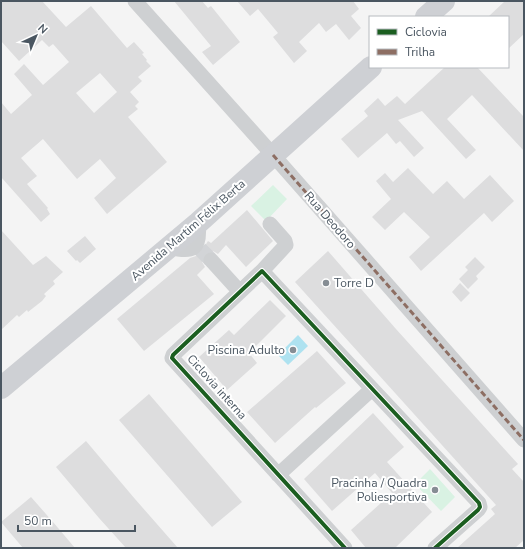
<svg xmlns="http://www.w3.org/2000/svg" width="525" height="549" font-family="'Nunito Sans',sans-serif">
<rect width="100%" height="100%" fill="#f4f4f4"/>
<path fill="#d9f2e3" d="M273,185L287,199L266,221L251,206Z
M430,469L455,497L441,511L415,484Z"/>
<path fill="#aee2f0" d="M298,335L308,346L288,365L278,355Z"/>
<path fill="#ddddde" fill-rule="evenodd" d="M1,1H42L66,27L91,6L127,48L134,42L144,53L142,54L147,60L146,61L151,66L138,77L142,81L130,92L139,102L135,106L138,109L128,117L167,162L107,214L94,198L116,178L100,159L77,179L43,139L21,158L37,176L27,184L48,208L47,209L50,214L41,222L1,177V102L11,114L32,95L14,74L24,64L43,85L69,62L53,44L49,47L42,40L19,61L1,41ZM100,73L117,92L94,113L76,93Z
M174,1H202L208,8L211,6L240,42L213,65L202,52L211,46Z
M237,1H353L359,9L351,16L361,28L349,40L336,24L326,32L319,23L299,42L307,51L294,63L273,37L278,33L258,9L250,16Z
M505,1H524V34L508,49V17H488Z
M445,67H477L524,117V151L472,95L447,119L476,150L466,159L422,111L398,120L424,148L414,157L400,141L396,144L387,133L358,158L341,139L368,116L364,111L378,98L385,106L397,96L405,104Z
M408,168L433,194L447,181L464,199L490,175L514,201L492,222L484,213L421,271L409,257L430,237L404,212L385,230L372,217L391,199L376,181L385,173L393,182Z
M247,210L273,241L246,267L226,245L218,254L213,251L205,253L202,262L205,267L197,275L214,294L144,351L117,319L190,258L199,255L208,241L211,243Z
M1,230L33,265L46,256L63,272L53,281L55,284L44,294L46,296L42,301L28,312L27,310L19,317L17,315L1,330Z
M85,236L96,249L80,263L77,260L76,261L67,251Z
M328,251L396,329L518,464L512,469L524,482V540L515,548H457L495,514L491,509L496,505L295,282Z
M475,257L485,267L476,276L478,279L468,289L459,279L468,270L465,267Z
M460,283L470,293L461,302L452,292Z
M270,300L286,316L249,353L257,363L227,390L199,357L229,330L234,335Z
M317,351L346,383L316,408L315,407L275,443L247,412Z
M149,394L242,502L212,527L119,420Z
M373,413L404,447L387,462L432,512L395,548H366L351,530L392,493L375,473L332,511L304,479Z
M86,441L135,499L178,548H126L99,518L56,467Z
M31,497L53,522L75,548H23L1,522Z"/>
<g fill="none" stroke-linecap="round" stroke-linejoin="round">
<path stroke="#d2d4d7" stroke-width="15" stroke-dasharray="15 8" stroke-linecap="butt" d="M200,249L211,260"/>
<path stroke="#ced0d2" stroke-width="15" d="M135,1L273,155L524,440
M170,247C194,254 201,248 198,223
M211,260L240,292
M262,271L286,245L285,241L270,224
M278,475L372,389
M345,548L172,358L173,355L262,271L479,503L480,507L478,510L435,548"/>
<path stroke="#ced0d4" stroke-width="22" d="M426,17L444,1
M1,388L198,223L371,67"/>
<path stroke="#8d6e63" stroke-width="3" stroke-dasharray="6 3" stroke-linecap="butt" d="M273,155L524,440"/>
<defs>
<path id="cycleway" d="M345,548L172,358L173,355L262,271L479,503L480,507L478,510L435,548"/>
</defs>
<use href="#cycleway" stroke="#fff" stroke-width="6"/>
<use href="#cycleway" stroke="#1b5e20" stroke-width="4"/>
</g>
<g fill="#868d94" stroke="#fff" stroke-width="1.5">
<circle cx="326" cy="283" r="4"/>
<circle cx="293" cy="350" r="4"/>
<circle cx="435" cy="490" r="4"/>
</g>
<g text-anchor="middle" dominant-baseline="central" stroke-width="4" stroke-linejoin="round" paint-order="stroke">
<g font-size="12" fill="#4a5661" stroke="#fff">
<text transform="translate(330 220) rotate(49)">Rua Deodoro</text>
<text transform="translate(188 230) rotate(-41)">Avenida Martim Félix Berta</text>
<text transform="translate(217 387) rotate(48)">Ciclovia interna</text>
</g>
<g font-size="12" fill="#4a5661" stroke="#fff" text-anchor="end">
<text x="334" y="283" text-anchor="start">Torre D</text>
<text x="285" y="350">Piscina Adulto</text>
<text x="427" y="483">Pracinha / Quadra<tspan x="427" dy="14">Poliesportiva</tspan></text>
</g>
</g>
<rect width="525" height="549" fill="none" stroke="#4a5661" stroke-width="4"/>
<rect x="369" y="16" width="140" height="52" fill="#ffffff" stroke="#b7bbc0"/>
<rect x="377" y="29" width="20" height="6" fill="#1b5e20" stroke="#b7bbc0"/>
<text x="405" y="36" font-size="12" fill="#4a5661">Ciclovia</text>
<rect x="377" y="49" width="20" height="6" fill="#8d6e63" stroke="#b7bbc0"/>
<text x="405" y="56" font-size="12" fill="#4a5661">Trilha</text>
<g transform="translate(36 36) rotate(44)" stroke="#ffffff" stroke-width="3" paint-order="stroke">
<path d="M0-3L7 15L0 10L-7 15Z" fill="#4a5661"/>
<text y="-6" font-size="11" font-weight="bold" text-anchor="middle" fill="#4a5661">N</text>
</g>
<path d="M18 525v6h117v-6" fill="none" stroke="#4a5661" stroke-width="2"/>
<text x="24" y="525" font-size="12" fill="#4a5661" stroke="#ffffff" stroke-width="3" paint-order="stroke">50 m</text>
</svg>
